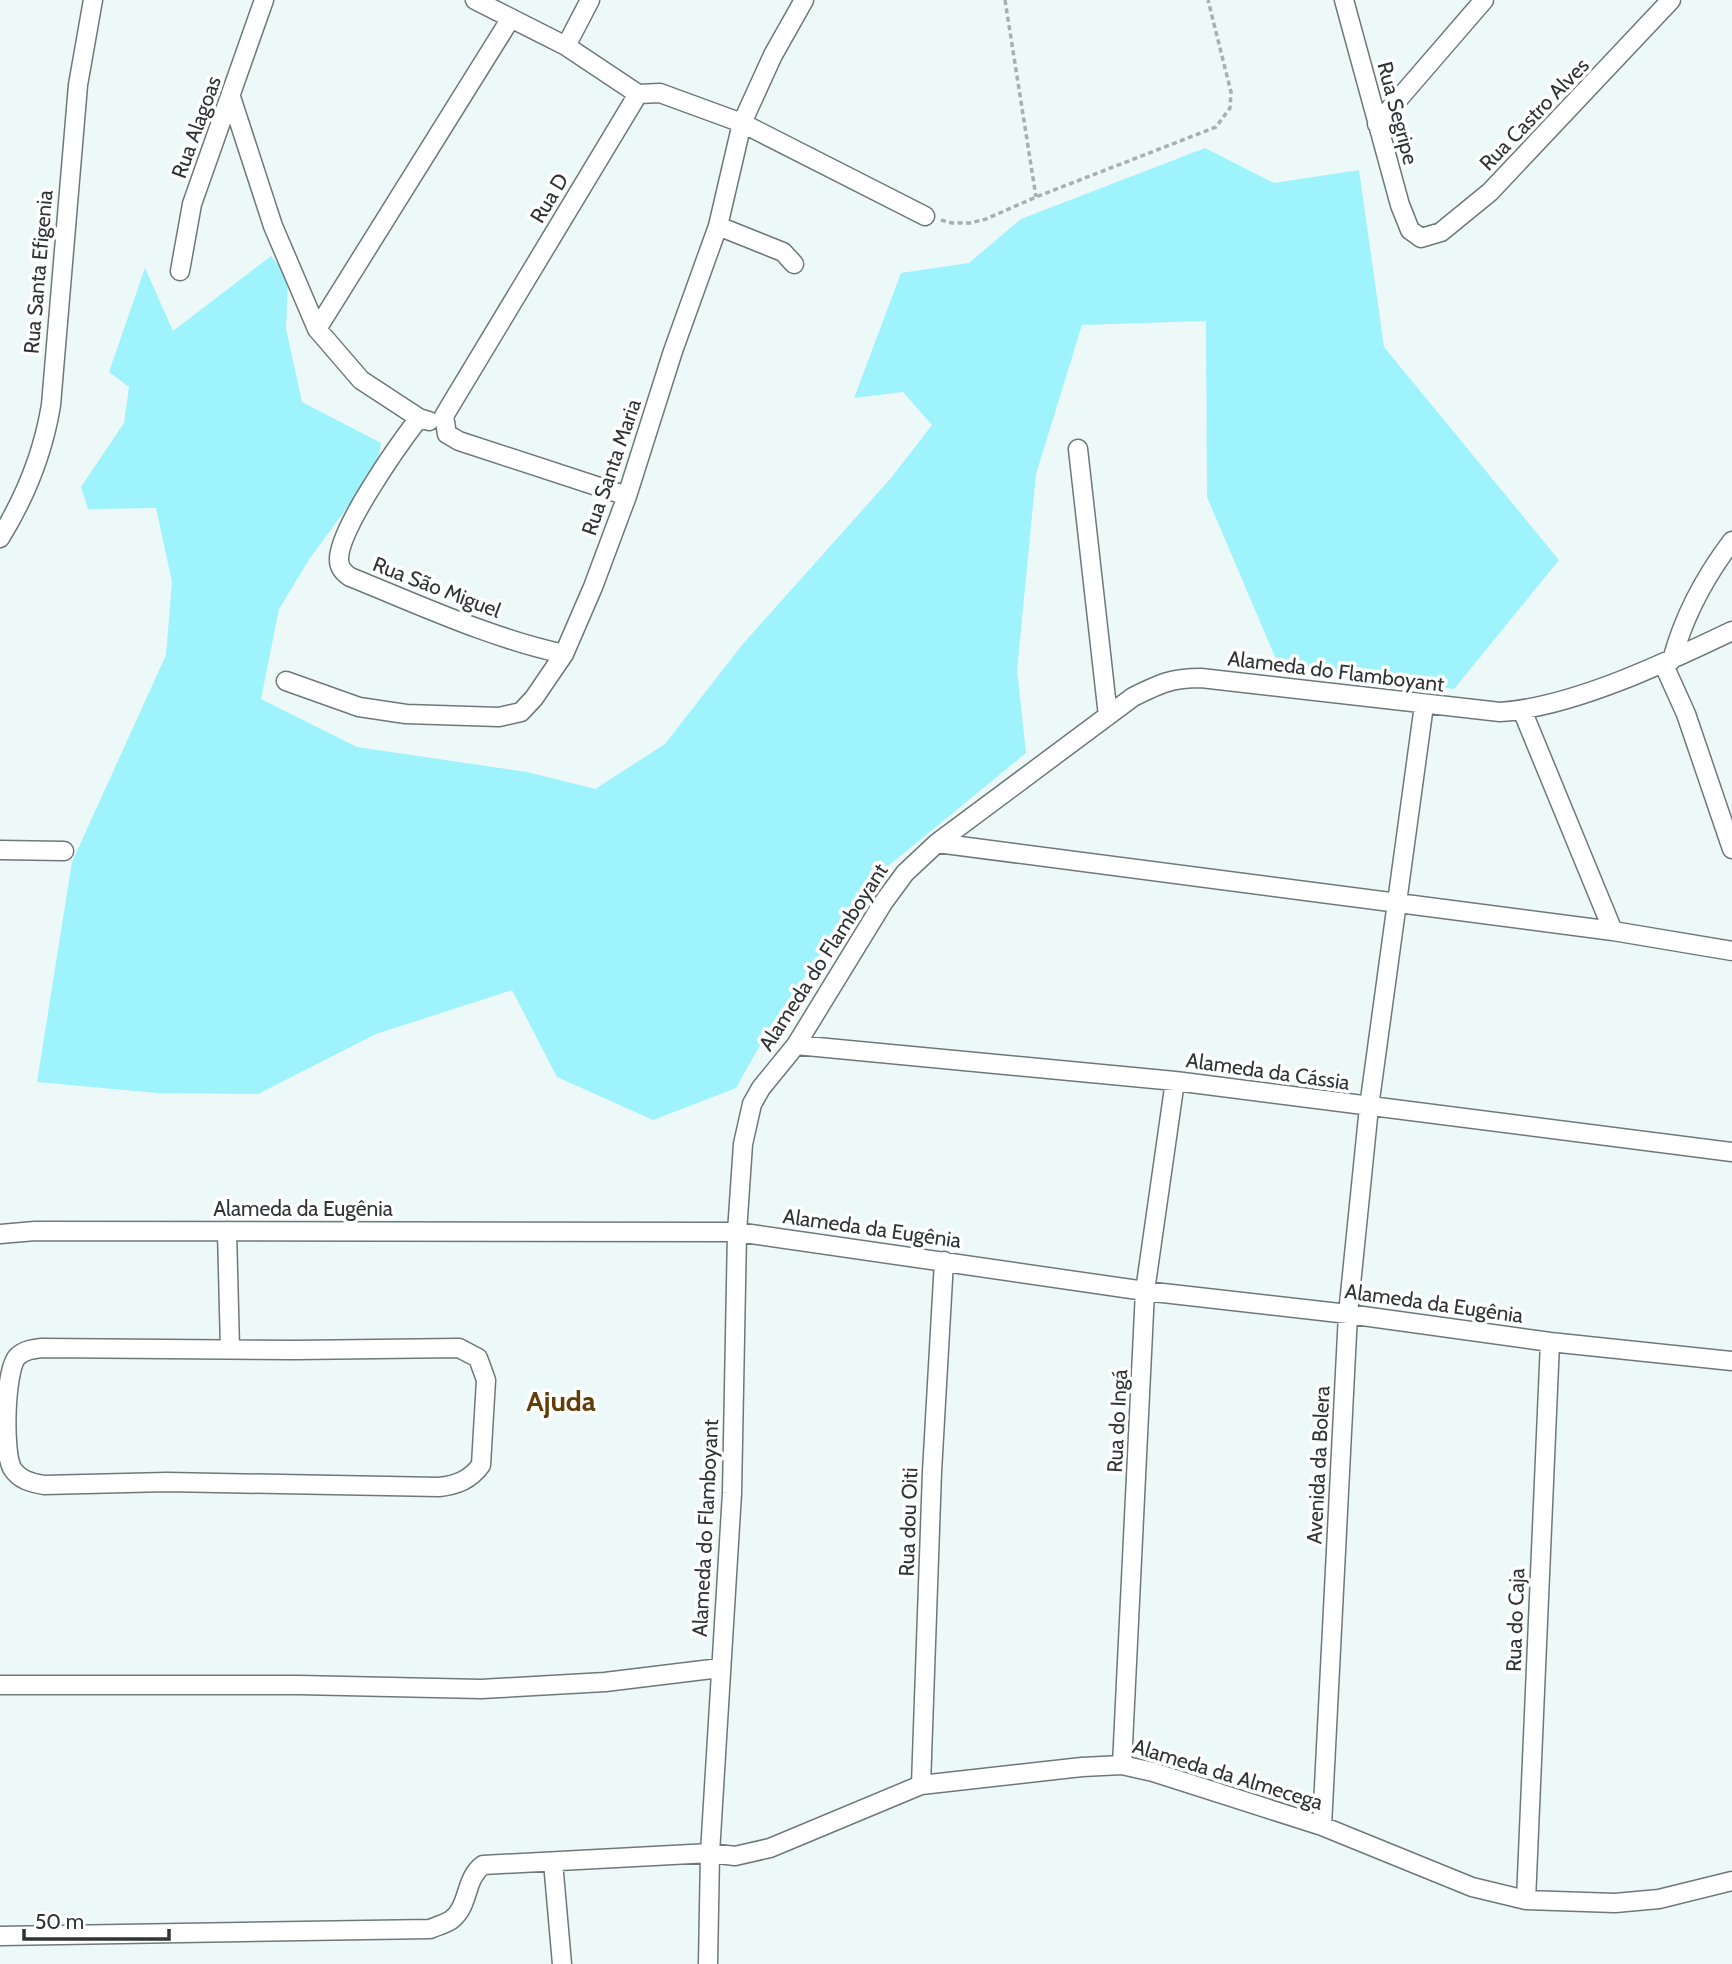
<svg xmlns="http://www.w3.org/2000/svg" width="1732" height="1964" font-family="Cabin,sans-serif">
<rect width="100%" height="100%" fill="#edf8f9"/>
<path fill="#9ff3fd" d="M1205,148L1274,183L1359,170L1384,347L1559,560L1454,689L1281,671L1207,497L1206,321L1082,325L1036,474L1017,670L1026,753L876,876L773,1022L736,1088L653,1120L557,1077L512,990L376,1034L258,1094L157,1093L37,1082L72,862L166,655L172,582L156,508L88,509L81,487L124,423L129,387L109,372L145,268L173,331L271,256L288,277L286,329L302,402L381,443L377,467L310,558L279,609L261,699L357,747L527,772L595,789L665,744L742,645L891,478L932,425L903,392L854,398L901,273L969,263L1021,219Z"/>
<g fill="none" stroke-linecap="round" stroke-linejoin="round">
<defs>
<path id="minor" d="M475,0L566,46
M590,0L566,46L638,94
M1344,0L1400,205L1410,230L1421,238L1441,232L1490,192L1671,0
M231,97L273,226L317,329L361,380L419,418L429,421
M1377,124L1484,0
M718,226L783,252L794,264
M180,271L192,204L264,0
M317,329L511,18
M419,418C399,444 338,530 339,560C339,568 344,573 350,577C420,605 490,638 564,654
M1078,449L1108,716
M627,496L459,441L447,434L444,416L638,94L660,93L742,123L925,216
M0,538C26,496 43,454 51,405L78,85L93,0
M1672,660C1684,615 1704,578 1732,541
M1663,663L1686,714L1732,849
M286,681L359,707L406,714L499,717L521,712L534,698L564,654L593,587L627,496L673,351L718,226L742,123L773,55L804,0
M1522,710L1613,931
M937,843L1613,931L1732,951
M0,850L64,851
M796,1045L1175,1081L1732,1152
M227,1231L230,1349
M0,1234L35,1231L737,1232L1145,1291L1348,1314L1550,1342L1732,1361
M42,1348L295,1350L459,1348L478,1358L486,1380L481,1465C470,1480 457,1485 439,1487L167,1482L44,1485C32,1483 19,1480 12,1468C3,1451 5,1371 17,1357C24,1350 33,1349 42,1348Z
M0,1685H299L481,1689L605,1682L720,1668
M1122,1765L1145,1291L1175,1081
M921,1785L932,1472L944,1261
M1322,1826L1348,1314L1369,1107L1424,705
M553,1862L562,1964
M1526,1900L1550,1342
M0,1936L430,1929C437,1926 445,1924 451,1920C470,1906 464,1879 483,1865L710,1853L735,1856L770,1848L921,1785L1082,1767L1122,1765L1153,1772L1322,1826L1472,1887L1526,1900L1615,1903L1659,1899L1732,1881
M708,1964L710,1853L732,1493L737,1232L743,1144L752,1104L761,1088L796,1045L883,903L905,873L937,843L1133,697C1159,684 1171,678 1201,678L1500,712C1573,707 1665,663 1732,631"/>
</defs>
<use href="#minor" stroke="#6e7879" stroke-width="21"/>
<path stroke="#a7afb0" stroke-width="3.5" stroke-dasharray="5 3.5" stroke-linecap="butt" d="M1005,0L1036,197
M941,220L952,223H970L986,219L1036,197L1216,127L1230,108L1231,92L1208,0"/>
<use href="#minor" stroke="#fff" stroke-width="18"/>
</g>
<g text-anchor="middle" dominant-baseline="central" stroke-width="7" stroke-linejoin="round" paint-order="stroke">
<g font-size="21" fill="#303435" stroke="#fff">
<text transform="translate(1398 113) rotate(75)">Rua Segripe</text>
<text transform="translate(1534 114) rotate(-46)">Rua Castro Alves</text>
<text transform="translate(196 127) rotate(-70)">Rua Alagoas</text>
<text transform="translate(549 198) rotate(-59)">Rua D</text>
<text transform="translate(38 272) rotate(-85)">Rua Santa Efigenia</text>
<text transform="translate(611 467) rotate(-71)">Rua Santa Maria</text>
<text transform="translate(437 587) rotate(21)">Rua São Miguel</text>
<text transform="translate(1336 671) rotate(7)">Alameda do Flamboyant</text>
<text transform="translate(823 957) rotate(-57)">Alameda do Flamboyant</text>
<text transform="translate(1268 1071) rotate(8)">Alameda da Cássia</text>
<text x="303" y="1208">Alameda da Eugênia</text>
<text transform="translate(872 1228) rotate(8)">Alameda da Eugênia</text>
<text transform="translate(1434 1303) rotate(8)">Alameda da Eugênia</text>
<text transform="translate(1117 1421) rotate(-87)">Rua do Ingá</text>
<text transform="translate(1318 1465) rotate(-87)">Avenida da Bolera</text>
<text transform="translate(908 1522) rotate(-88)">Rua dou Oiti</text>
<text transform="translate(705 1528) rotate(-87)">Alameda do Flamboyant</text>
<text transform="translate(1515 1620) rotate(-88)">Rua do Caja</text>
<text transform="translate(1228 1774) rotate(17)">Alameda da Almecega</text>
</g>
<g font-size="28" font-weight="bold" fill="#613d09" stroke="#fff">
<text x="561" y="1401">Ajuda</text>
</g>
</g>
<path d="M24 1929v10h145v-10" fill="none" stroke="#303435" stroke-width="3.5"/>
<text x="35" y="1929" font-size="21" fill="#303435" stroke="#ffffff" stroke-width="5" paint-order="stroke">50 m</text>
</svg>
